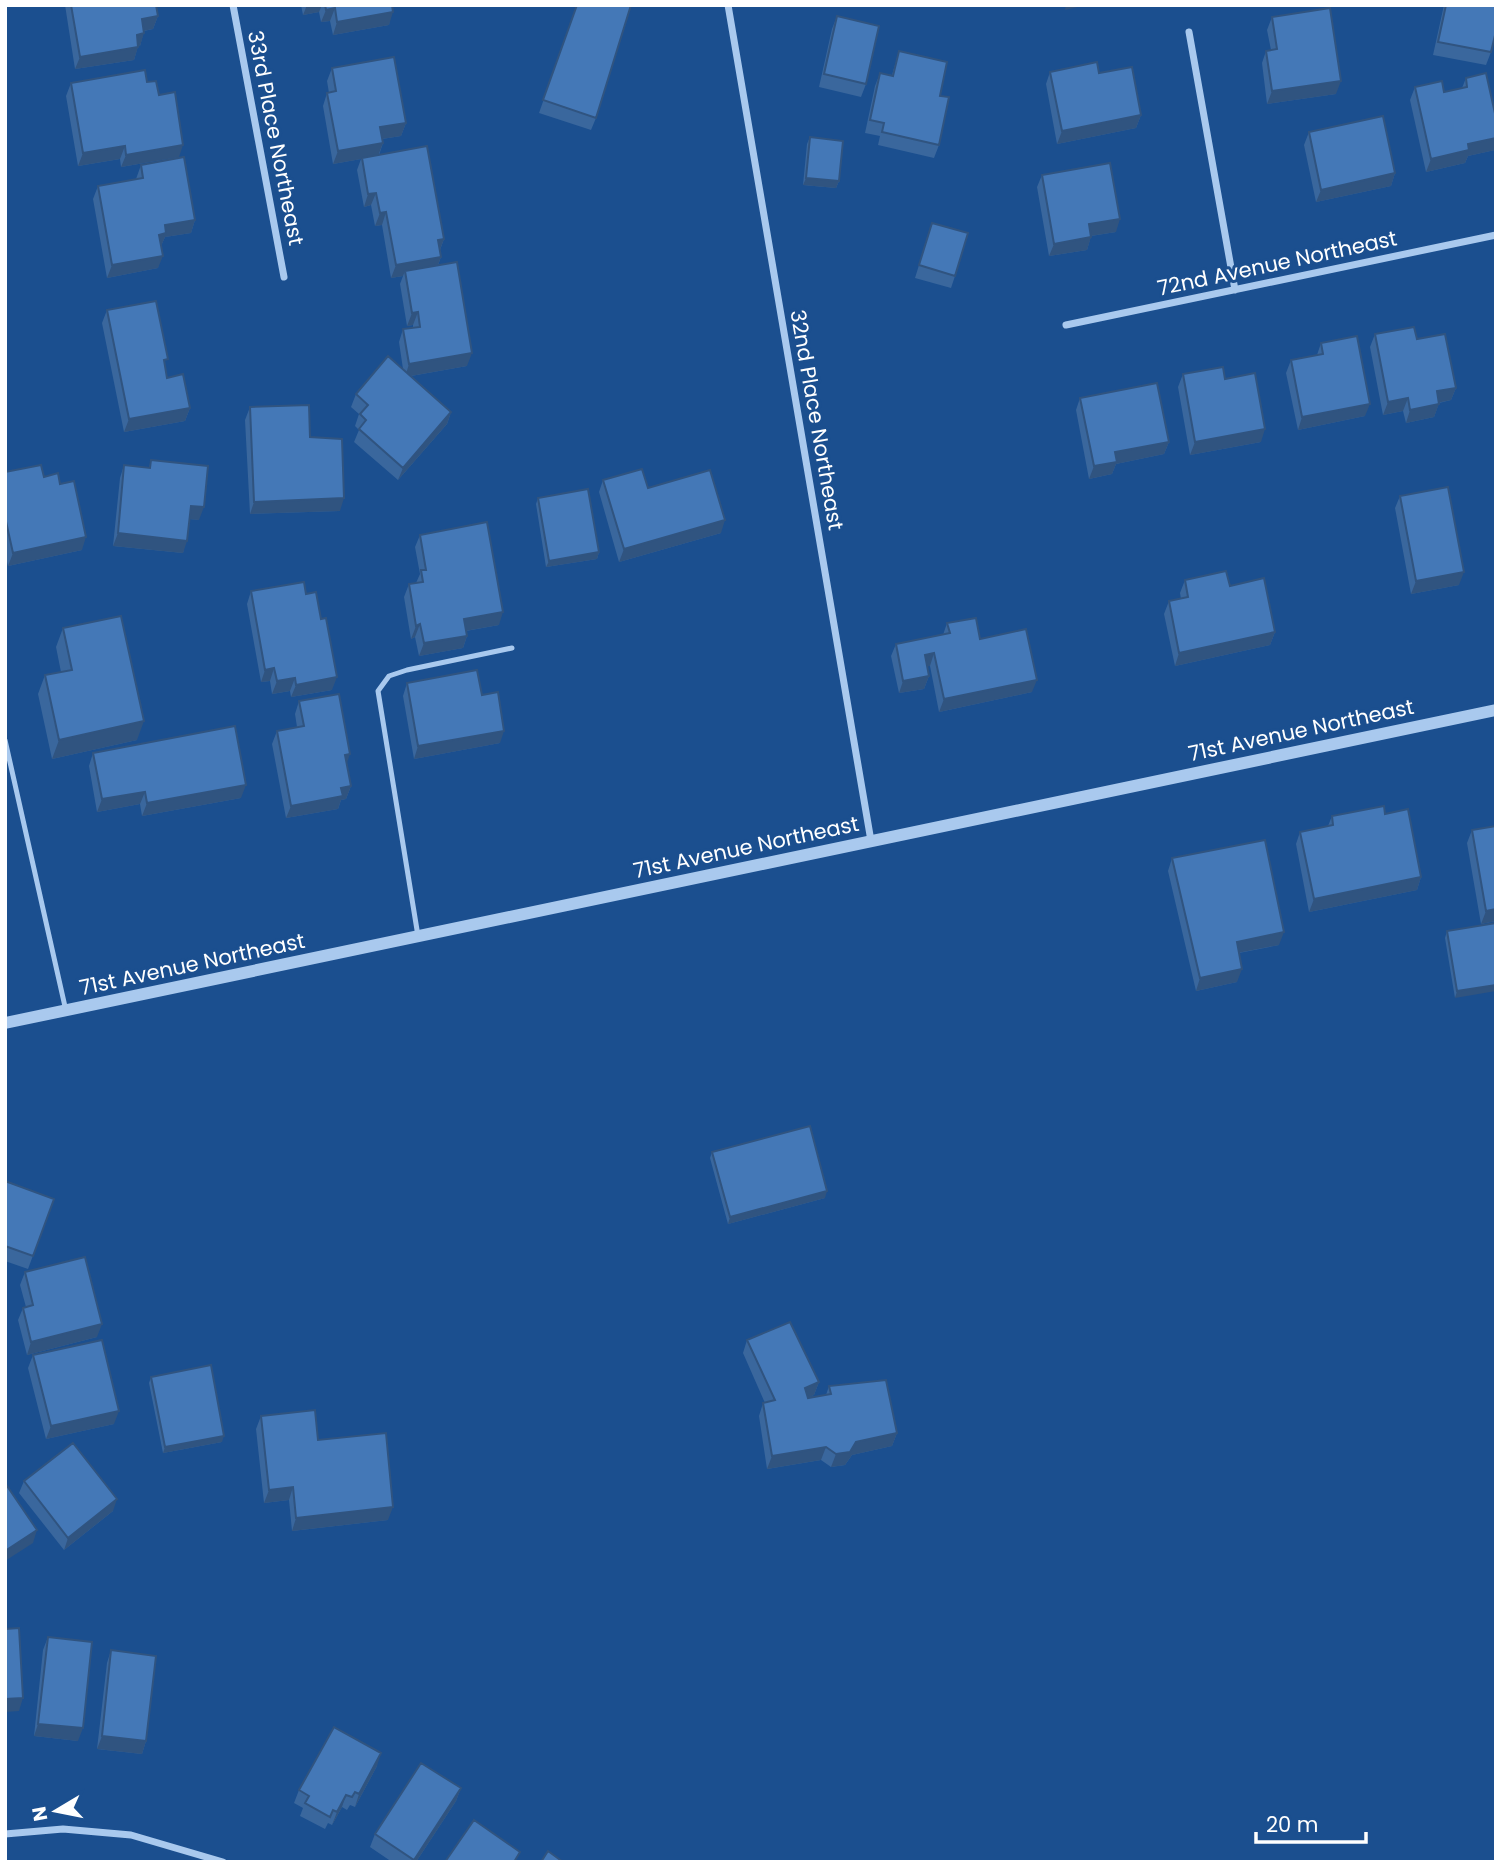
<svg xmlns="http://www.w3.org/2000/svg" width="1501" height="1867" font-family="Poppins,sans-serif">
<rect width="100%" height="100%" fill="#1b4f8f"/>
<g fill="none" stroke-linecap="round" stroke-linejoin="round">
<path stroke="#a9c9ee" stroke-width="5" d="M5,740L66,1011
M418,936L378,691L389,676L407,670L512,648"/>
<path stroke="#a9c9ee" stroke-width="7" d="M233,5L284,277
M728,5L871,841
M1189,32L1235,290
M1066,325L1496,235
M5,1834L63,1829L131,1835L223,1862"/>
<path stroke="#a9c9ee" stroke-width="12" d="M5,1023L1496,710"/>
</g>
<path fill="#3a679d" d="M65,5H156L158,16L153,29L144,31L140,46H138L134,60L75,69Z
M301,5H392L389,25L333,35L330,21L321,22L319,12L303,15Z
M577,5L596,118L591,130L539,113Z
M1444,5H1496L1491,52L1486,65L1433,55Z
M837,16L866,84L861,97L819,87L832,29Z
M1272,17L1336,94L1267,104L1262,63L1266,51L1271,50L1267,30Z
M899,51L940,96L939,145L934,158L878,145L880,136L865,133L875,86L880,73L892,75Z
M332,68L406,123L401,136L382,139L383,143L379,155L444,239L440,250L441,257L438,265L467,366L411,376L451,412L447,424L398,480L354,442L359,430L355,426L359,414L351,407L356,394L403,369L399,342L403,329L413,328V325L407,326L400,284L403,276L391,278L382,225L375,226L371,205L364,207L357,170L361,159L333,164L323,106L327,93H329L327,81Z
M1050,72L1099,73L1141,115L1136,128L1057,144L1046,84Z
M1466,78L1495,150L1468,156L1465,163L1426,172L1410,100L1415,87L1444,92L1462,88Z
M147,82L159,95L179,157L121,167L120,159L78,166L66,96L71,83Z
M1309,132L1395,173L1391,186L1316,202L1304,145Z
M810,137L839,181L836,188L803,185L807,144Z
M141,165L195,220L191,233L165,237L161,246L158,268L107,278L93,199L98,186L136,179Z
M1042,175L1116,232L1091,236L1087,250L1049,256L1037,187Z
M932,223L955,276L951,288L915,278Z
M107,310L165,366L167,378L190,408L185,421L124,432L102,323Z
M1375,334L1417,339L1456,388L1451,400L1439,403L1434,417L1406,423L1403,411L1383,415L1370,347Z
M1321,343L1365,416L1298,430L1286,373L1291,360L1317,355Z
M1183,374L1225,379L1261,442L1190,455L1178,387Z
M1080,398L1169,442L1164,454L1116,464L1112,474L1089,479L1076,410Z
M250,407L310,437L340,511L250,514L245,420Z
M151,460L199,520L190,519L183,553L113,546L120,478L124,465L149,468Z
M5,472L44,477L82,550L8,566L5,553Z
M603,480L648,488L721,533L619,562L599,492Z
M1400,496L1459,585L1411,594L1395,508Z
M538,498L599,552L597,559L546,567L536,504Z
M420,535L499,625L466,631L467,636L463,648L419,656L415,637L411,639L404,597L409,584L416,583L420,574L415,547Z
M1185,580L1275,632L1270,645L1175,666L1164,614L1169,601L1181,599L1180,593Z
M251,591L306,594L332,690L291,697L290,691L272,694L270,681L261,682L247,604Z
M947,623L980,639L1032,692L939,712L930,666H927L929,676L924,689L899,693L891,656L896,644L943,635Z
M63,628L137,740L52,759L38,694L45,675L61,672L56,647Z
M407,683L482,695L500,743L414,759L403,696Z
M299,701L347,764L351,786L346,799L341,800L338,809L286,818L272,744L277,731L297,727L295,714Z
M93,753L241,798L142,816L140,804L97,812L89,766Z
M1332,816L1421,877L1417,890L1309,912L1296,844L1300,832L1328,826Z
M1472,830L1496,921L1481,924L1467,843Z
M1172,858L1279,945L1239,953L1237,982L1196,991L1168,871Z
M1496,923L1455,998L1445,938L1447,931Z
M712,1152L825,1198L728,1224L710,1158Z
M5,1181L54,1199L28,1269L5,1261Z
M25,1272L97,1337L27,1355L18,1320L23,1308L26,1307L20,1285Z
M747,1340L819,1382L814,1395L808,1397L826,1395L829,1386L897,1433L892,1446L852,1455L845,1465L831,1467L821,1460L767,1469L759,1416L763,1403H765L743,1353Z
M33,1355L114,1424L46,1439L28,1368Z
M151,1377L222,1442L163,1453L149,1383Z
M261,1416L318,1440L388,1520L292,1531L289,1500L264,1503L256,1429Z
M24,1481L113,1511L64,1550L19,1493Z
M48,1637L78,1741L34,1736L43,1650Z
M111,1650L146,1741L142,1754L97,1749L107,1663Z
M377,1766L355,1807L350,1805L347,1810L342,1807L332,1825L328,1823L325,1829L300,1816L303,1808L294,1803L299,1790Z
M461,1788L456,1801L416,1862H392L370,1847L375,1834Z"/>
<path fill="#305480" d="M307,5H322L319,12L303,15Z
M1066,5H1086L1065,10Z
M335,8L330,21L321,22L326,10Z
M393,12L389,25L333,35L337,22Z
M158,16L153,29L137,32L142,19Z
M144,33L140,46L132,47L137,35Z
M138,47L134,60L75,69L80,57Z
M1341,81L1336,94L1267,104L1272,91Z
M1141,115L1136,128L1057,144L1062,131Z
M406,123L401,136L375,140L380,127Z
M1496,138L1495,150L1468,156L1465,163L1426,172L1431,159L1468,144Z
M383,143L378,156L333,164L338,151Z
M183,145L179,157L121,167L126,155Z
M125,146L120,159L78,166L83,153Z
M1395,173L1391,186L1316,202L1321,190Z
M806,178L839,181L836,188L803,185Z
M376,193L371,205L364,207L368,194Z
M386,212L382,225L375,226L380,213Z
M1120,219L1116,232L1084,237L1089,224Z
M195,220L191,233L165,237L161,246L159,235L165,225Z
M1091,237L1087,250L1049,256L1054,244Z
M444,239L439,252L438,240Z
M163,256L158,268L107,278L112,265Z
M441,257L436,270L405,271L403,276L391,278L396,265Z
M418,312L413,325L407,326L412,313Z
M472,353L467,366L405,377L409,364Z
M1456,388L1451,400L1432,404L1437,391Z
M1408,398L1403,411L1383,415L1388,402Z
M1370,404L1365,416L1298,430L1302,417Z
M1439,404L1434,417L1406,423L1410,410Z
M190,408L185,421L124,432L129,419Z
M451,412L447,424L398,480L403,468Z
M1265,429L1261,442L1190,455L1195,442Z
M1169,442L1164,454L1116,464L1112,474L1089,479L1094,466L1115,452Z
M344,498L340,511L250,514L254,502Z
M191,506L204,507L199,520L186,519Z
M725,520L721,533L619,562L624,549Z
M118,533L187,541L183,553L113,546Z
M86,537L82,550L8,566L13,553Z
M599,552L597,559L546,567L549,561Z
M1464,572L1459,585L1411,594L1416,581Z
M503,612L499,625L459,632L464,619Z
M420,624L415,637L411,639L416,626Z
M1275,632L1270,645L1175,666L1179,653Z
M467,636L463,648L419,656L424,643Z
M934,653L930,666L921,668L925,655Z
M274,668L270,681L261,682L265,670Z
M929,676L924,689L899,693L903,681Z
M337,677L332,690L291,697L296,685Z
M295,678L290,691L272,694L277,681Z
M1037,680L1032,692L939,712L944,699Z
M144,721L137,740L52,759L59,740Z
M504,731L500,743L414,759L418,746Z
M350,754L346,766L345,755Z
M246,785L241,798L142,816L147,803Z
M351,786L346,799L341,800L338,809L286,818L291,806L341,788Z
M145,792L140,804L97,812L102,799Z
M1421,877L1417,890L1309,912L1314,899Z
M1496,909V921L1481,924L1486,911Z
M1284,932L1279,945L1232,954L1237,942Z
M1242,969L1237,982L1196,991L1200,978Z
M1496,985V991L1455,998L1457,991Z
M827,1191L825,1198L728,1224L730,1217Z
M102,1324L97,1337L27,1355L31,1342Z
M819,1382L814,1395L800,1401L805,1388Z
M119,1411L114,1424L46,1439L51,1426Z
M897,1433L892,1446L852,1455L845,1465L831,1467L836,1454L856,1442Z
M224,1436L222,1442L163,1453L165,1447Z
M826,1447L821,1460L767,1469L772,1456Z
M293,1487L289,1500L264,1503L269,1490Z
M117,1499L113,1511L64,1550L68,1538Z
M393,1507L388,1520L292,1531L296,1518Z
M37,1530L33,1543L5,1561V1551Z
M23,1698L19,1711L5,1712V1699Z
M38,1724L83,1728L78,1741L34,1736Z
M102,1736L146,1741L142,1754L97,1749Z
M381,1753L377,1766L355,1807L359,1794Z
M461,1788L456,1801L416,1862H413Z
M346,1795L342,1807L332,1825L337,1812Z"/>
<path fill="#4478b7" stroke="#305480" stroke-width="2" d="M71,5H156L158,16L142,19L144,33L137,35L138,47L80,57Z
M325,5H392L393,12L337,22L335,8L326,10Z
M577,5H631L596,118L543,100Z
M1446,5H1496V31L1491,52L1438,42Z
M1330,8L1341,81L1272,91L1266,51L1277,49L1272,17Z
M837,16L879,26L866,84L824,74Z
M899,51L947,62L940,96L949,97L939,145L882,132L884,123L870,120L880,73L893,76Z
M394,57L406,123L380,127L383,143L338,151L327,93L336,91L332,68Z
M1097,62L1099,73L1132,67L1141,115L1062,131L1050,72Z
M145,70L147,82L156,81L159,95L175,92L183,145L126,155L125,146L83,153L71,83Z
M1486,73L1496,118V138L1468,144L1469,150L1431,159L1415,87L1442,81L1444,92L1467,87L1466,78Z
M1383,116L1395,173L1321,190L1309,132Z
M810,137L843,141L839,181L806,178Z
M427,146L444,239L438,240L441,257L396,265L386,212L380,213L376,193L368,194L362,158Z
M184,157L195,220L165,225L166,233L159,235L163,256L112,265L98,186L143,178L141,165Z
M1110,163L1120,219L1089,224L1091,237L1054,244L1042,175Z
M932,223L968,233L955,276L919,265Z
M457,262L472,353L409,364L403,329L420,327L418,312L412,313L405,271Z
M156,301L168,359L164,360L167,378L183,374L190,408L129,419L107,310Z
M1414,327L1417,339L1445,334L1456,388L1437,391L1439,404L1410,410L1408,398L1388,402L1375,334Z
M1357,336L1370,404L1302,417L1291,360L1323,354L1321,343Z
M388,356L451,412L403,468L359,429L366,420L360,414L368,405L356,394Z
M1223,367L1225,379L1255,373L1265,429L1195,442L1183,374Z
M1157,383L1169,442L1115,452L1117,462L1094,466L1080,398Z
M309,405L310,437L342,439L344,498L254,502L250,407Z
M151,460L208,466L204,507L191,506L187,541L118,533L124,465L150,468Z
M41,465L44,477L58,473L60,484L74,481L86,537L13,553L5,517V472Z
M642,469L648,488L710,470L725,520L624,549L603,480Z
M1448,487L1464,572L1416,581L1400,496Z
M588,489L599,552L549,561L538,498Z
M487,522L503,612L464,619L467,636L424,643L420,624L416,626L409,584L423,582L421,570H426L420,535Z
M1226,571L1230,586L1264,578L1275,632L1179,653L1169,601L1188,597L1185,580Z
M304,582L306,594L316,592L321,619L326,618L337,677L296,685L295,678L277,681L274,668L265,670L251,591Z
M121,616L144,721L59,740L45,675L72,670L63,628Z
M976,618L980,639L1026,629L1037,680L944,699L934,653L925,655L929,676L903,681L896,644L950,633L947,623Z
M477,670L482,695L498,692L504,731L418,746L407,683Z
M339,694L350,754L345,755L351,786L341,788L343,796L291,806L277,731L304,726L299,701Z
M235,726L246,785L147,803L145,792L102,799L93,753Z
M1384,806L1385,814L1408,809L1421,877L1314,899L1300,832L1333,825L1332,816Z
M1496,826V909L1486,911L1472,830Z
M1265,840L1284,932L1237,942L1242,969L1200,978L1172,858Z
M1496,923V985L1457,991L1447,931Z
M810,1126L827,1191L730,1217L712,1152Z
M5,1181L54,1199L33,1256L5,1246Z
M85,1257L102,1324L31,1342L23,1308L33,1305L25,1272Z
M790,1322L819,1382L805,1388L808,1398L831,1394L829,1386L886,1380L897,1433L856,1442L850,1452L836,1454L826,1447L772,1456L763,1403L775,1400L747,1340Z
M102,1340L119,1411L51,1426L33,1355Z
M211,1365L224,1436L165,1447L151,1377Z
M315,1410L318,1440L386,1433L393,1507L296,1518L293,1487L269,1490L261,1416Z
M73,1443L117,1499L68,1538L24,1481Z
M5,1483L37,1530L5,1551Z
M19,1628L23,1698L5,1699V1629Z
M48,1637L92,1642L83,1728L38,1724Z
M111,1650L156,1656L146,1741L102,1736Z
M334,1727L381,1753L359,1794L355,1792L352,1797L346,1795L337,1812L333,1810L330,1817L305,1803L309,1796L299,1790Z
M421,1763L461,1788L414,1860L375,1834Z
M474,1820L520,1852L514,1862H445Z
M548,1851L563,1862H541Z"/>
<g text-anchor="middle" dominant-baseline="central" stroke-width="6" stroke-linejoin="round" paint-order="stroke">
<g font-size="21" fill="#fff" stroke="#1b4f8f">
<text transform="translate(276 138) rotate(79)">33rd Place Northeast</text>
<text transform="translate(1277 263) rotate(-12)">72nd Avenue Northeast</text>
<text transform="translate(817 420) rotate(80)">32nd Place Northeast</text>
<text transform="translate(1301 730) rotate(-12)">71st Avenue Northeast</text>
<text transform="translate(746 847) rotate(-12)">71st Avenue Northeast</text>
<text transform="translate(192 964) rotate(-12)">71st Avenue Northeast</text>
</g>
</g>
<rect width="1501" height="1867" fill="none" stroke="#ffffff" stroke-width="14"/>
<g transform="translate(56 1811) rotate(260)" stroke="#1b4f8f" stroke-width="5" paint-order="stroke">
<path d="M0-5L12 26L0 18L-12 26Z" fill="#ffffff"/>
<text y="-10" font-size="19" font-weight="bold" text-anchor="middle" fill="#ffffff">N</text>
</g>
<path d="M1256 1832v10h110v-10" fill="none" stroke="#ffffff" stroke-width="3.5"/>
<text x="1266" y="1832" font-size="21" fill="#ffffff" stroke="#1b4f8f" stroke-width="5" paint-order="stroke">20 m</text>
</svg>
